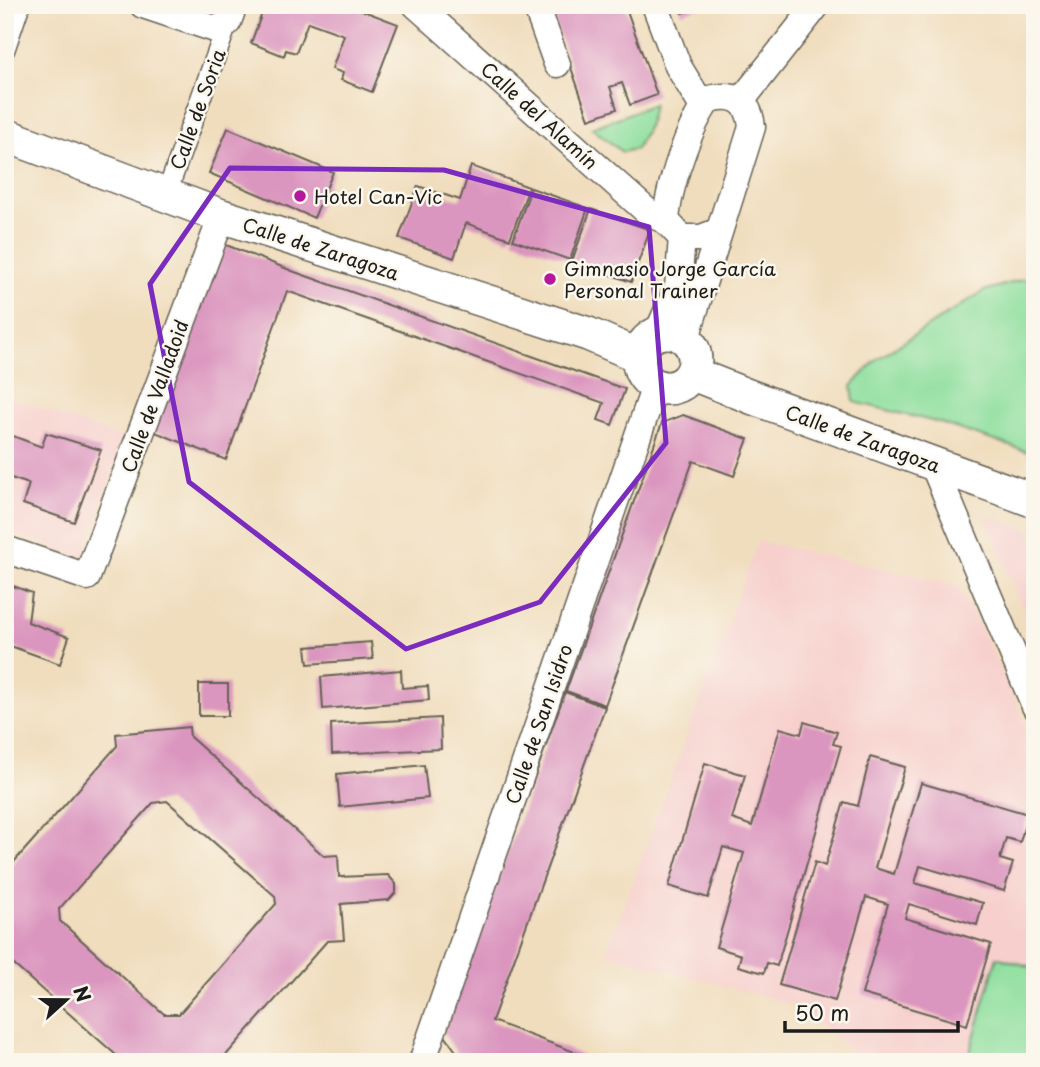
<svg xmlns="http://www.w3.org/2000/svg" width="1040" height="1067" font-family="'Playpen Sans',sans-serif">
<rect width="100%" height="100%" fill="#fbf7ec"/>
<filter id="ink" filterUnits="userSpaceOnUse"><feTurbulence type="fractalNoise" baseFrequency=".0143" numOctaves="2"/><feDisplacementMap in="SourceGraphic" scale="14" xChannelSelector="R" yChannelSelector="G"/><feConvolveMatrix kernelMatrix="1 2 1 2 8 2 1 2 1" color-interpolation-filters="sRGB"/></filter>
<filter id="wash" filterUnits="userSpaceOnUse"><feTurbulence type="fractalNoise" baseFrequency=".00686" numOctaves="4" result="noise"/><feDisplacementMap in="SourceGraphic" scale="28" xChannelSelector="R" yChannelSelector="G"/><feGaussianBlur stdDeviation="1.57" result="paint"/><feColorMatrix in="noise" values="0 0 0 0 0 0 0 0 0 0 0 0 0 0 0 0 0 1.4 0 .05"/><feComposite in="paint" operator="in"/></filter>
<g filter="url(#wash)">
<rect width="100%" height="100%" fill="#f0ddbd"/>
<path fill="#f7d0cd" d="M5,396L124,438L83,558L5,531Z
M984,514L1035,533V640Z
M758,541L957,585L994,655L1035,744V1062H872L854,1054L798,1006L606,954Z"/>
<path fill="#8fdf9f" stroke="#567e5e" stroke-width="2" d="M653,104L649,124L636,149L622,152L592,128Z
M1024,279H1035V454L940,423L854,402L852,386L877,359L984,291Z
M997,957L1035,968V1039L1029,1062H967Z"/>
<g id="blocks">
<path fill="#db96bf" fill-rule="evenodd" d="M265,5H348L398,24L372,92L341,80L343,73L332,69L344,35L308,22L296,53L286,50L284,56L251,43Z
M549,5H625L657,95L630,105L622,83L610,87L617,109L589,119Z
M679,5H704V6L682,13Z
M228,128L333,172L314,218L209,173Z
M471,166L529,187L510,239L466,223L454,258L399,238L418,186L460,200Z
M531,188L588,208L570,260L513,240Z
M591,209L650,230L631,282L572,261Z
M221,243L295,272L625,389L612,425L598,420L604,403L287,291L226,460L150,430Z
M683,415L748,439L734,476L693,461L605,705L566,691L662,423Z
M5,433L42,447L46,433L101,450L74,522L23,504L29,484L5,476Z
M5,583L32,593L28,622L69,637L60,664L5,644Z
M371,642L373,659L308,664L306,647Z
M401,670L402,688L428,686L429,700L323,709L321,677Z
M199,684H228V716H199Z
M565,692L605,707L492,1021L601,1062H473L460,1057L443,1033Z
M440,718L441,749L332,754L331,724Z
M804,722L837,732L833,744L841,746L777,966L767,963L764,973L738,966L741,955L716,947L744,853L723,847L708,898L669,886L705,763L745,775L732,819L752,826L780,728L801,734Z
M189,727L190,737L324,856L338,855L339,877L388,875L396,884V892L389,900L341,904L344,940L327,941L220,1062H124L5,957V872L117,746L116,734ZM167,801L275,896L276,904L179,1014H164L60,921L59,909L153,803Z
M870,757L905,767L875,868L894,874L921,783L1028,814L1020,842L1006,838L1000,859L1013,863L1004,891L920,866L915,883L983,903L977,925L909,904L905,918L991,944L967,1025L862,994L888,904L866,897L835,1001L779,985L815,862L825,866L844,802L858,806Z
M424,765L428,798L340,807L337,774Z"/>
</g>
</g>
<g filter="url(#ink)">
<use href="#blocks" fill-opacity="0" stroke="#666054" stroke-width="2"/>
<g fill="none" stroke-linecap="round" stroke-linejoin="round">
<defs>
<path id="pedestrian" d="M5,49L20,5
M166,195L228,22"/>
<path id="minor" d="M143,5L218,30L228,22L234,5
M416,5L649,213L666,221
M536,5L557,64
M655,5L678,66L703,107
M741,101L817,5
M658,332L678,287L682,238
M686,338L752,127C749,99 734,93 709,99C689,125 668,188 666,221L682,238H701L719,231
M933,464L1035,706
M5,549L87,577L222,216
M422,1062L655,386"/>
<path id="tertiary" d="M5,135L222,216L588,334L639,356
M639 360a28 28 0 1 1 56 0a28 28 0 1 1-56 0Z
M693,374L751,397L1035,501"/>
</defs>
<use href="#pedestrian" stroke="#666054" stroke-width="22"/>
<use href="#minor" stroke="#666054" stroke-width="29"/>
<use href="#tertiary" stroke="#666054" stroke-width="36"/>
<use href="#pedestrian" stroke="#fff" stroke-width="19"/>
<use href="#minor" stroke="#fff" stroke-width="26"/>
<use href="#tertiary" stroke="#fff" stroke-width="33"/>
</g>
</g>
<path fill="none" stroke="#7b2cbf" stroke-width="5" stroke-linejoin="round" d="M230,168L444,170L649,227L666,443L540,602L406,649L189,482L150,284Z"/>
<g fill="#b5179e" stroke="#fbf7ec" stroke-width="2.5">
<circle cx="300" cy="196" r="7"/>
<circle cx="550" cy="279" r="7"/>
</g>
<g text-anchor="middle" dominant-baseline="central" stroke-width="5" stroke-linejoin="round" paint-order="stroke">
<g font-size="19" fill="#1c1c1c" stroke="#fbf7ec">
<text transform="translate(197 109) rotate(-70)">Calle de Soria</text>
<text transform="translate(540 115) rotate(42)">Calle del Alamín</text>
<text transform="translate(321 248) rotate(18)">Calle de Zaragoza</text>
<text transform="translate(154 396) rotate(-70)">Calle de Valladoid</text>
<text transform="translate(863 438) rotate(20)">Calle de Zaragoza</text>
<text transform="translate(538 724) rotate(-71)">Calle de San Isidro</text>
</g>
<g font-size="19" fill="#1c1c1c" stroke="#fbf7ec" text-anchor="start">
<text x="314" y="196">Hotel Can-Vic</text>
<text x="564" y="268">Gimnasio Jorge García<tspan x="564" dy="22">Personal Trainer</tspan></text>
</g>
</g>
<rect width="1040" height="1067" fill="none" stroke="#fbf7ec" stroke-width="28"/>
<g transform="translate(66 1000) rotate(69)" stroke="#fbf7ec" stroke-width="5" paint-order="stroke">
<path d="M0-5L12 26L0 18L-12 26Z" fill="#1c1c1c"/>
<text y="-10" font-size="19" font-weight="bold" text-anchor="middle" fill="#1c1c1c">N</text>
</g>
<path d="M785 1021v10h173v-10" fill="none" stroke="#1c1c1c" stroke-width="3.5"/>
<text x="795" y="1021" font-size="21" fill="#1c1c1c" stroke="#fbf7ec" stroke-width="5" paint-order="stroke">50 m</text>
</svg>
